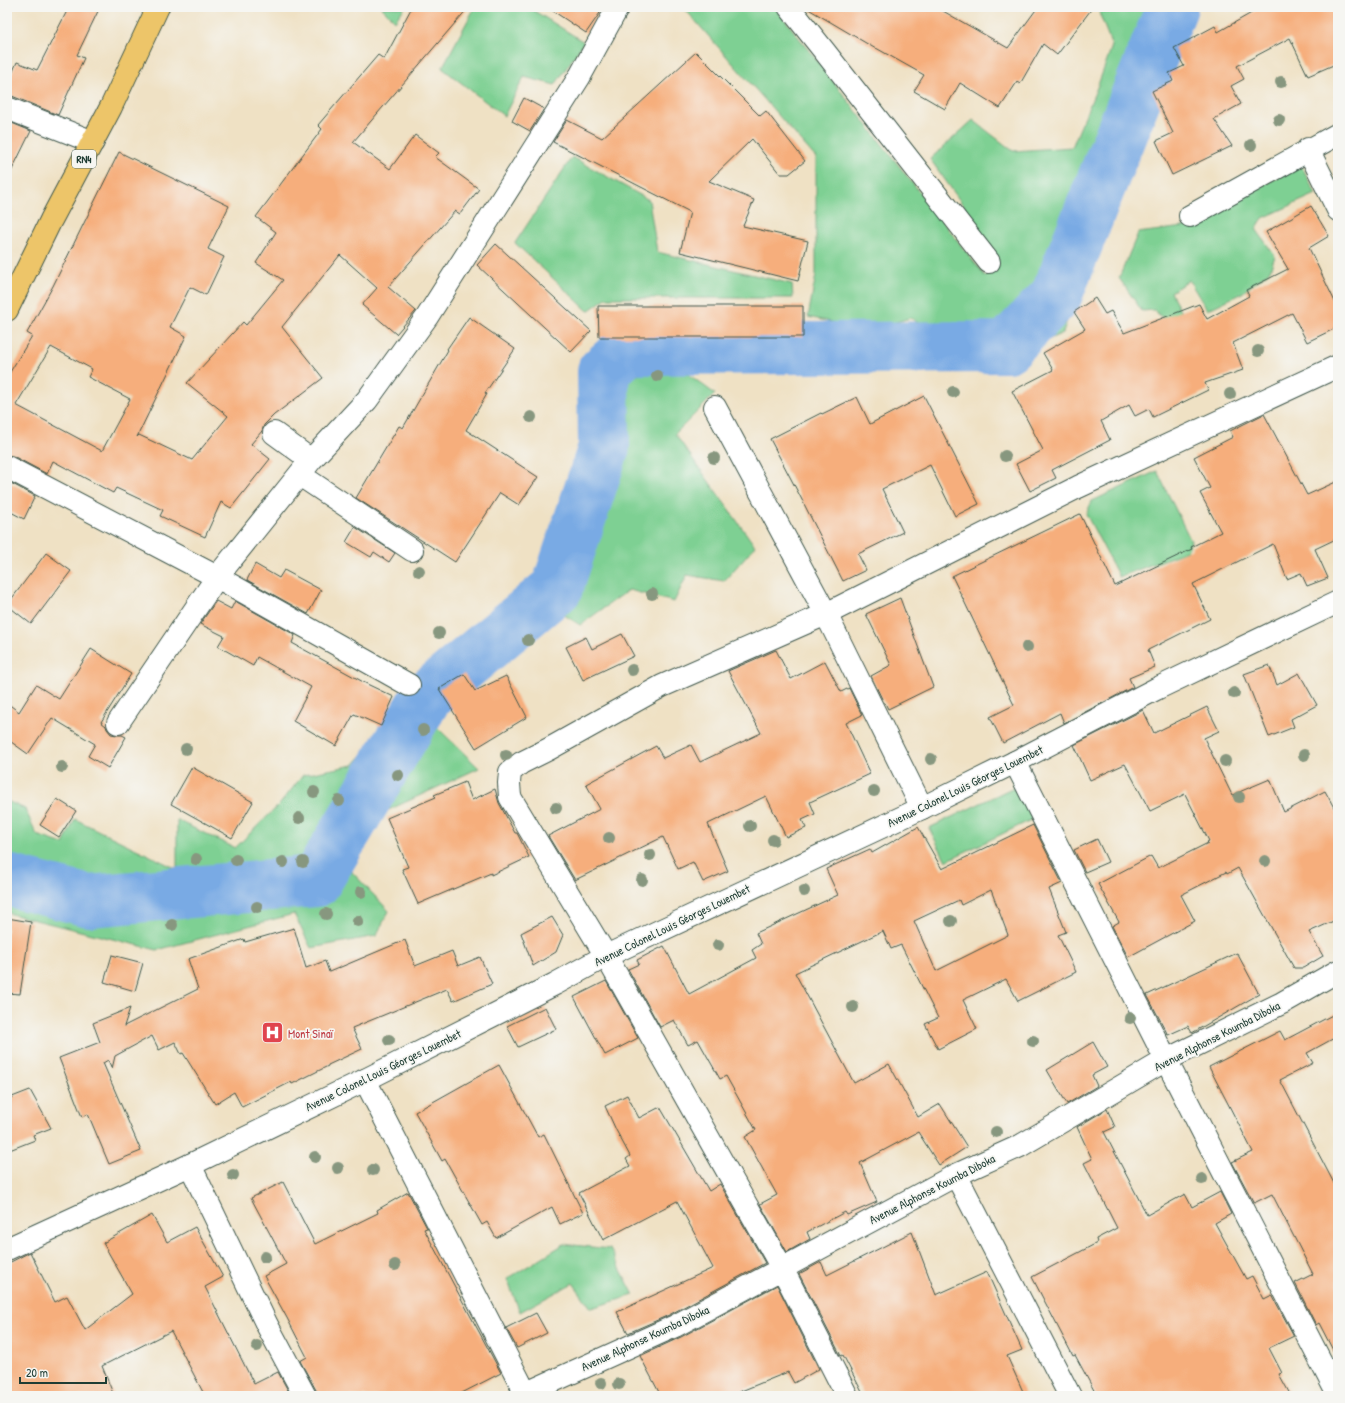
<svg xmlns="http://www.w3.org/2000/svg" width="1345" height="1403" font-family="'Patrick Hand',sans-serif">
<rect width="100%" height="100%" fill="#f6f6f2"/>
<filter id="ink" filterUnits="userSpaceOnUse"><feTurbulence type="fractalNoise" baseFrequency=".025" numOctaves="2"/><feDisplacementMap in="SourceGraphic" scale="8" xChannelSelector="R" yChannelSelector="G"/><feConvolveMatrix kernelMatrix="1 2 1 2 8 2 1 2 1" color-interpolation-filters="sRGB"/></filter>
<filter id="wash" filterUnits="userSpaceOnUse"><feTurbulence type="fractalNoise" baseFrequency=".012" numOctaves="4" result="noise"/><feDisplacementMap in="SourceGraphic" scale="16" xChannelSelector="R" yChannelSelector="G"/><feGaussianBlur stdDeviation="0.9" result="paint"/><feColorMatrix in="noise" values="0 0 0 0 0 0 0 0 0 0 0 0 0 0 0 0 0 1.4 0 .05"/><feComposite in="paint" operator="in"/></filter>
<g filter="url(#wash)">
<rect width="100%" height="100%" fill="#efe1c4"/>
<path fill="#7ed093" stroke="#4e8664" d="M381,7H405L395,21Z
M475,7H528L584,42L555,85L524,77L504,116L442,68Z
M683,7H775L985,276L998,267L963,205L930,159L973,120L1013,151L1072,147L1098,85L1112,46L1097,7H1198L1158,39L1148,134L1089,252L1063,333L1009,357L938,332L910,318L868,330L808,317L816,275V158Z
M572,157L649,200L657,252L792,284L793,298H606L588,311L515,243Z
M1301,165L1316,194L1263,218L1256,229L1275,256L1270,271L1242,293L1207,310L1189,280L1171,292L1181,313L1166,321L1154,310L1142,311L1119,278L1138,233L1183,227Z
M672,362L715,394L675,434L755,546L724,581L687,575L674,602L629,590L580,625L561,613L591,555L614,472L611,385Z
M1157,471L1191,541L1187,551L1119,577L1086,514L1092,501Z
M411,702L479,768L367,820L352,839V872L389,911L376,936L311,948L294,914L157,950L7,913V801L25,809L37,835L63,844L75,819L177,869V820L235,848L280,804L303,775L353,765Z
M1014,787L1033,819L946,861L929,828Z
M564,1244L610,1249L634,1295L591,1308L573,1283L520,1312L507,1279Z"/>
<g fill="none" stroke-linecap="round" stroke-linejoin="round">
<path stroke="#79aae4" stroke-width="52" d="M7,880L89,901L316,881L427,696L557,588L604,447L603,371L628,349L1007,347L1056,296L1172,7"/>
</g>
<g id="blocks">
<path fill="#f6ae7c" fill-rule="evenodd" d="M69,7H100L77,55L84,58L58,115L12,96H7V85L17,62L37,70Z
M412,7L468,8L353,142L390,169L415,135L439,153L435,157L479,189L460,214L455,211L388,287L416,311L396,334L362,305L377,288L340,255L282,327L323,378L274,415L264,425L262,431L251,444L270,459L231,508L221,502L205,537L160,516L163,510L116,488L113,493L53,461L47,474L13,456L7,455V377L32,336L27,333L53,286L119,152L229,206L208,249L224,257L206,295L190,287L170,327L186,336L137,437L139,435L192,460L228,416L187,383L243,322L246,325L283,280L256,263L276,232L256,217L322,129L318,125L378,55L384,59ZM51,347L92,369L88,377L130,399L102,451L16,405Z
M547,7H604L586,33Z
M805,7H936L1008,48L1038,7H1093L1057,55L1043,44L1020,84L1017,82L1000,108L960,83L945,109L914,91L924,75L876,48V49Z
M1262,7H1338V63L1308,76L1290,38L1237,66L1244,79L1231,86L1241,104L1214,119L1232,146L1172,175L1156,141L1173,133L1152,91L1173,81L1169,73L1184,66L1174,48L1215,26L1218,32Z
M696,52L760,116L766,111L805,161L789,174H780L752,139L709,181L754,200L743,226L808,241L798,281L680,252L690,212L553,142L567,120L602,138Z
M524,98L544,109L530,131L512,121Z
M7,121L31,131L7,180Z
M1311,206L1329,236L1309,248L1338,308V327L1307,342L1292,313L1233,343L1243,370L1205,383L1208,390L1153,417L1149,409L1135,416L1129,405L1101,421L1110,440L1052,470L1056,478L1030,491L1016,464L1043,450L1012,391L1053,370L1043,353L1085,329L1074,312L1095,298L1105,314L1111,311L1124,333L1199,304L1207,319L1249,296L1246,290L1288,269L1266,232Z
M496,244L591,331L571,352L477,265Z
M598,306H803V337H599Z
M469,317L515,349L485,393L487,394L466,430L538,477L519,505L500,493L455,562L356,498L399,426L403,428L448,350L447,349Z
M924,396L979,504L955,516L930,465L882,489L903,532L858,554L866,570L843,581L800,496L770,439L821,413L822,414L857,397L870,424Z
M1264,414L1307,495L1338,481V538L1315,549L1328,578L1307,586L1301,573L1287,579L1273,544L1193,584L1210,619L1148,650L1155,667L1129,678L1133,687L1064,723L1060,713L1003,743L990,717L1014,705L952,576L1080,514L1115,586L1192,549L1191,547L1221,532L1200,493L1210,488L1194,457L1233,437L1230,431Z
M7,481L35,496L24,519L7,510Z
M355,527L395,553L389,562L374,552L371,557L346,542Z
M46,553L71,571L31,624L7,605Z
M255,564L279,578L284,570L321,590L308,614L247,580Z
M900,598L933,687L888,709L885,703H884L871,676L891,665L866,614Z
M216,601L231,609L235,601L295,635L292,643L367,684L394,697L381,726L354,714L336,746L293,721L311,687L257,657L253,666L218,646L224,636L200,624Z
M622,634L634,656L583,680L566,647L586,637L592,649Z
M91,649L131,674L101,722L106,726L107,729L111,734L117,735H122L126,737L108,768L88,756L95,744L52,718L28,754L7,739V703L19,712L36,685L59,699Z
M776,650L791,679L825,661L841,692L849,688L862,715L846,723L870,774L810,802L815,814L802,820L806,828L786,837L766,796L708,824L728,871L703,882L693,862L678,869L663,837L575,880L548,836L600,809L586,784L656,746L663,758L691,745L700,762L761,733L728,671Z
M1269,665L1277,685L1299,673L1317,705L1291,719L1294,727L1269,737L1244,674Z
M464,674L475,691L506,676L527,717L476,748L439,689Z
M1207,707L1219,731L1204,738L1232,795L1270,779L1284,812L1325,791L1338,815V919L1309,932L1323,956L1303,968H1294L1238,868L1227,874L1226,872L1181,895L1195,921L1128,957L1112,926L1119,922L1098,884L1151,856L1158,868L1208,843L1207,842L1209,841L1185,794L1150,811L1125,764L1090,780L1074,745L1143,710L1154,733Z
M192,767L253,802L232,838L171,804Z
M465,782L472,800L495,789L499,803L515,833H517L529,857L491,875V873L418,904L402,869L408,867L387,818L436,797L434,795Z
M57,799L76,811L59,837L40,825Z
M1033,825L1062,883L1049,889L1066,932L1058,935L1076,972L1018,1001L1006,979L963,1000L977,1029L938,1049L925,1024L938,1018L901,945L891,949L883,931L795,973L854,1083L889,1064L918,1117L940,1104L967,1147L939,1165L918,1132L860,1163L877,1202L847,1215L845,1212L807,1232L810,1239L787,1252L760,1204L777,1195L745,1137L756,1130L726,1076L720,1079L698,1040L688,1045L674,1020L660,1027L628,969L639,964L637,960L664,946L689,994L756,958L752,950L761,944L756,933L838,895L826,869L870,849L872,853L918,827L942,869ZM991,890L1008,935L936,971L914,921L959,900L961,905Z
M1097,839L1108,862L1085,872L1074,850Z
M552,917L563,935L556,952L533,966L521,933Z
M7,918L31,922L20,994L7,993Z
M294,928L306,968L325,961L329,972L405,940L415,966L452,951L458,966L480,957L492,984L453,1001L447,989L352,1028L362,1049L328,1065V1066L292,1084L291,1082L242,1107L234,1092L215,1104L183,1053L181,1054L175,1042L159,1050L152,1036L115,1056L112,1069L108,1060L103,1063L141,1151L109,1164L88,1114L82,1117L59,1058L100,1042L93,1023L130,1008L124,1026L198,989L188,959L244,939L245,942Z
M1237,953L1259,994L1192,1033L1188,1026L1168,1035L1147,995Z
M112,955L143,963L135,991L104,982Z
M606,981L638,1038L605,1055L574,997Z
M545,1007L556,1029L518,1047L507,1026Z
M1338,1012V1036L1307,1053L1313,1063L1280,1080L1338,1191V1360L1319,1323L1316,1325L1295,1283L1313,1274L1272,1194L1254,1203L1232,1162L1253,1152L1209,1067L1280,1031L1285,1040Z
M1093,1042L1107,1067L1092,1075L1097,1086L1067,1104L1047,1070Z
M499,1065L538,1137L544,1134L583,1213L560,1224L552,1207L496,1238L487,1222L482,1225L445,1159L442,1161L415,1112Z
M30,1090L51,1128L33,1135L35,1140L7,1151V1099Z
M627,1095L639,1118L660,1107L709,1191L720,1184L765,1263L669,1315L628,1333L617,1312L713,1268L677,1201L603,1240L579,1193L630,1166L626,1159L630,1156L616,1130L605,1106Z
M1107,1109L1115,1127L1104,1132L1147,1215L1185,1194L1192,1207L1220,1192L1231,1214L1215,1223L1246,1279L1252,1276L1264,1299L1272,1295L1294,1336L1269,1348L1282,1373L1279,1374L1291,1396H1097L1075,1355L1073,1356L1032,1277L1097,1243L1096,1239L1117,1228L1084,1163L1092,1159L1077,1127Z
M283,1182L315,1244L378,1213L377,1210L408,1192L427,1228L424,1229L501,1373L456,1396H317L316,1390L300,1361L307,1357L287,1318L264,1276L286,1264L251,1198Z
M152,1215L167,1242L195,1227L223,1277L205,1287L254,1384L278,1372L291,1396H205L171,1331L102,1366L114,1396H7V1264L30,1252L55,1302L67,1296L85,1330L132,1294L103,1243Z
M912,1232L936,1295L987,1272L1022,1350L1007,1356L1025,1396H864L843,1355L841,1356L799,1274L821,1262L827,1275Z
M777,1285L819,1369L794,1383L788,1372L729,1396H661L640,1356L681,1337Z
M536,1313L547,1333L517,1348L506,1328Z"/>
</g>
</g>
<g filter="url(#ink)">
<use href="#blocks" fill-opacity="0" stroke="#3e564a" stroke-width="1"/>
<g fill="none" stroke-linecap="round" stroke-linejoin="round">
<defs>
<path id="minor" d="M789,7L825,52L989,262
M7,108L93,142
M1308,149L1338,210
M1190,216L1338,134
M715,407L826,614L922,808
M274,433L311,460
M7,467L217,577L409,685
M300,475L412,550
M118,723L217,577L311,460L367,400L427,317L580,76L618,7
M1015,762L1166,1060L1338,1395
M365,1080L527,1396
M190,1165L267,1325L305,1396
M956,1175L1070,1396
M520,1396L675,1326L956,1175L1020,1146L1166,1060L1282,1003L1338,971
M847,1396L782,1268L606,956L510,797L509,783L510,772L521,763L549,749L662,686L826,614L1078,487L1338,366"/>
<path id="tertiary" d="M7,1249L190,1165L365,1080L555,984L606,956L922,808L1015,762L1156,689L1338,602"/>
<path id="trunk" d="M7,310L51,220L111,107L158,7"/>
</defs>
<use href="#minor" stroke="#3e564a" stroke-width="24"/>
<use href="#tertiary" stroke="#3e564a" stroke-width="24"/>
<use href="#trunk" stroke="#3e564a" stroke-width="24"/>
<use href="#minor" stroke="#fff" stroke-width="22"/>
<use href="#tertiary" stroke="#fff" stroke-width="22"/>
<use href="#trunk" stroke="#edc569" stroke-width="22"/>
</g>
<g fill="#87977f">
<circle cx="1281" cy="82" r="6"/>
<circle cx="1279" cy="120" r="6"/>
<circle cx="1251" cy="145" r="6"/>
<circle cx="1258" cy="351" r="6"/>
<circle cx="657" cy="376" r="6"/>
<circle cx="953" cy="392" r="6"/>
<circle cx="1230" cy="394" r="6"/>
<circle cx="531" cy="417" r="6"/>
<circle cx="1005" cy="456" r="6"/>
<circle cx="714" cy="458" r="6"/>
<circle cx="419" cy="571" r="6"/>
<circle cx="652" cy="594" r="6"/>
<circle cx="439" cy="633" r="6"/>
<circle cx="528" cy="640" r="6"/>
<circle cx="1027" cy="647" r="6"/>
<circle cx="632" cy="670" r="6"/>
<circle cx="1234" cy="693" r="6"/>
<circle cx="423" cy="730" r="6"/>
<circle cx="186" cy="749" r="6"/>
<circle cx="506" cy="755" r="6"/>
<circle cx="1304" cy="755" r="6"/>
<circle cx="931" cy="759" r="6"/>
<circle cx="1225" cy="761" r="6"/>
<circle cx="62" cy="767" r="6"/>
<circle cx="398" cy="775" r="6"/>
<circle cx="874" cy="791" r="6"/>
<circle cx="314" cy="792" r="6"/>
<circle cx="1239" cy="797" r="6"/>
<circle cx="339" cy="801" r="6"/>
<circle cx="556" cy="808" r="6"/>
<circle cx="299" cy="818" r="6"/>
<circle cx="750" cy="826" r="6"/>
<circle cx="609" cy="838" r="6"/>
<circle cx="773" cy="840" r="6"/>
<circle cx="650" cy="855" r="6"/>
<circle cx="196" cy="859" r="6"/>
<circle cx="236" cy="860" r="6"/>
<circle cx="1265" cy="861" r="6"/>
<circle cx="283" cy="862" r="6"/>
<circle cx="303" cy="862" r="6"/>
<circle cx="642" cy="880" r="6"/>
<circle cx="804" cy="891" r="6"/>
<circle cx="361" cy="892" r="6"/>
<circle cx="257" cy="907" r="6"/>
<circle cx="326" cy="914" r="6"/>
<circle cx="358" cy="921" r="6"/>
<circle cx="951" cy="921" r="6"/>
<circle cx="172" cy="925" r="6"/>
<circle cx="718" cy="945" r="6"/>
<circle cx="853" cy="1007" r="6"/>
<circle cx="1130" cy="1018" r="6"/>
<circle cx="389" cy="1040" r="6"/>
<circle cx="1033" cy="1041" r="6"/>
<circle cx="996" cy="1132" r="6"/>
<circle cx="315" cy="1157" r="6"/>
<circle cx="338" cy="1168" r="6"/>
<circle cx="373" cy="1170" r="6"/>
<circle cx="233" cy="1175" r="6"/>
<circle cx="1202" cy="1179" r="6"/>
<circle cx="265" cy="1257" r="6"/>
<circle cx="395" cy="1265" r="6"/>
<circle cx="257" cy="1346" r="6"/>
<circle cx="601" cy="1383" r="6"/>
<circle cx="619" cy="1384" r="6"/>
</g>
</g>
<defs>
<symbol id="hospital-square" viewBox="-11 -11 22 22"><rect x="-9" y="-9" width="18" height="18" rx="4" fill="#e0444e" stroke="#f6f6f2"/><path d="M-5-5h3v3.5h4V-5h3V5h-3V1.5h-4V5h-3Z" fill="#fff"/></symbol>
</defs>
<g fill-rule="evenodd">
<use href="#hospital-square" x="260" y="1020" width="25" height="25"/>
</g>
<g text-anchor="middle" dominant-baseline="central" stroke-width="3.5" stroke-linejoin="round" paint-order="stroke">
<rect fill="#f6f6f2" stroke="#60746d" stroke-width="1" x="72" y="150" width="24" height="18" rx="3"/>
<g font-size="11" font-weight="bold" fill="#1f3d34">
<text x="84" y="159">RN4</text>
</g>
<g font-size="12" fill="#1f3d34" stroke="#f6f6f2">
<text transform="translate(965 786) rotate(-26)">Avenue Colonel Louis Géorges Louembet</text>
<text transform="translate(672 925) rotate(-26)">Avenue Colonel Louis Géorges Louembet</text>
<text transform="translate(1217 1036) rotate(-27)">Avenue Alphonse Koumba Diboka</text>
<text transform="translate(383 1070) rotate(-26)">Avenue Colonel Louis Géorges Louembet</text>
<text transform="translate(932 1189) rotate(-27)">Avenue Alphonse Koumba Diboka</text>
<text transform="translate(645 1338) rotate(-25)">Avenue Alphonse Koumba Diboka</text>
</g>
<g font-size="12" fill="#be3a42" stroke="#f6f6f2" text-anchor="start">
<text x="288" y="1033">Mont Sinaï</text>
</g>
</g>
<rect width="1345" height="1403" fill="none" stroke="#f6f6f2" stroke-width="24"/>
<path d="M20 1377v6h86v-6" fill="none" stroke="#1f3d34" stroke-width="2"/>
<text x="26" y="1377" font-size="12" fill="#1f3d34" stroke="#f6f6f2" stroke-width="3" paint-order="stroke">20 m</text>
</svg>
